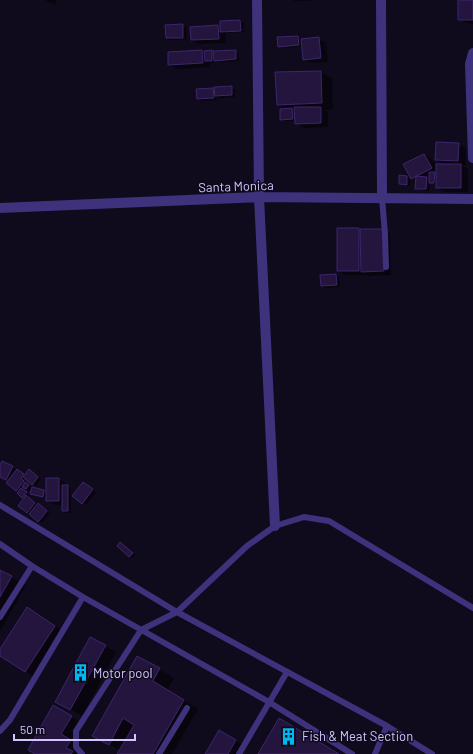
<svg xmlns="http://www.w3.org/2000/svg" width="473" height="754" font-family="Barlow,sans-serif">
<rect width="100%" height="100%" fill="#0f0a1c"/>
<path fill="#0007" d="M45,0H57L55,5Z
M293,0H311V1H294Z
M459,0H473V24L466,23L459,19Z
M240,21L244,23V32L226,33V43L199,44L191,40L218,26L221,28Z
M182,25L186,27L187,39L170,40L167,38Z
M297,37L301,39V40L318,39L326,43L328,62L312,63L304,59L303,46L283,48L279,46Z
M202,51L204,52L212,51L214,53L235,51L239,53V61L219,62L215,60V62L210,63V67L177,69L169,64Z
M320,72L332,78L333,109L324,110L328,112V127L304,128L296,123V121H285L281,119L286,110L278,104Z
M231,87L235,89V97L220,98L217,96V100L201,101L198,99L197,90L213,89L216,91Z
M459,144L466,148V165H460L468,169V192H445L437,187V184L430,182L429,191L420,190L416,188L417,181L411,178L424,155L432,159L437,169L446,165L436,160Z
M400,176L407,177L411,179L410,186H404L400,184Z
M359,229L361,230H383L390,234L391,275L369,276L366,274V275H346L338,271Z
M336,275L339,277L340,287L325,288L322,286Z
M3,462L26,475L33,473L41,479L36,486L25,478L23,480L27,483L26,484L32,488L30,491L24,487L22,490L30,495L28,498L50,514L42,523L19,506L25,498L18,493L19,492L16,490L9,481L0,476V467Z
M58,479L66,483V486L71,488V513H66L63,511V505H55L47,501V498L31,493L32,488L47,493Z
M87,485L96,492L86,505L82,503Z
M123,545L135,555L133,558L130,556Z
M0,571L26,586L0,631Z
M38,615L66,633L36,678L0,655V651Z
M91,638L116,652L82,716L56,701Z
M138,657L174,678L167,690L198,709L172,754H119L121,751L93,735Z
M53,706L82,723L72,741L81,747L77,754H36Z
M219,731L243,745L238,754H206Z"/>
<path fill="#23153e" stroke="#3d266b" d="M458,0H473V20H458Z
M240,20L241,31L220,32V21Z
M183,24V38H166L165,25Z
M218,25L219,39L191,40L190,27Z
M298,36L299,45L278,47L277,37Z
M319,37L321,58L303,60L301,39Z
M202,50L203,63L168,65V52Z
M212,50V61H205L204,51Z
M236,50V59L214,61L213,51Z
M321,71L322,103L277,105L275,72Z
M232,86V95L215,96L214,87Z
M213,88L214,98L197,99L196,89Z
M294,107H321V123L295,124Z
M292,108L293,119L280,120V109Z
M436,142L459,143L458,161L435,160Z
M424,154L432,168L411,179L403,164Z
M436,164H461V188H436Z
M429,172H435L434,183H429Z
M399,175L407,176V185L399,184Z
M416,176L427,177L426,189H415Z
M337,228H359V271H337Z
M360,229H383L384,271L361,272Z
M336,274L337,285L321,286L320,275Z
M2,461L13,466L6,480L0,477V465Z
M17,469L24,474L21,478L24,481L16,491L6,483Z
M29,469L38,477L32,485L23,477Z
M46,478H59V501H46Z
M25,482L29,485L26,489L22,487Z
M83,482L93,489L82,504L72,496Z
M62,485H68V511H62Z
M32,487L44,490L43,497L30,494Z
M21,488L27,492L22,498L17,493Z
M26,495L35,503L27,513L18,506Z
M38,503L47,511L38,522L29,514Z
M120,542L133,553L129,557L117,546Z
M0,570L12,576L0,597Z
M27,607L55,626L25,672L0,656V649Z
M90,637L106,645L70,710L55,702Z
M137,656L160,668L153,681L184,700L153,754H117L134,725L123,718L109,745L92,736Z
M53,705L72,716L61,734L71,740L66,748L73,751L71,754H35L28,750Z
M279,718L339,754H258Z
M219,730L236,740L228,754H205Z"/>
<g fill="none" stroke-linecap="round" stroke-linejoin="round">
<path stroke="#3f327d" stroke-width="6" d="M382,198L385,234L386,267
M0,505L177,612L387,726L432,754
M0,544L32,566
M0,617L32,566L83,597L269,702L352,754
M0,731L10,720L83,597
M82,754L76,747V731L141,630L177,612L247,546L275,526L304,517L329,521L473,608
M159,754L187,708
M239,754L287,672
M375,754L387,726"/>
<path stroke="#3f327d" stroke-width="10" d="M257,0L259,197L275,526
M381,0L382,198
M473,53L470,64L473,158
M0,208L259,197L473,199"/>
</g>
<defs>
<symbol id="building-bare" viewBox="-9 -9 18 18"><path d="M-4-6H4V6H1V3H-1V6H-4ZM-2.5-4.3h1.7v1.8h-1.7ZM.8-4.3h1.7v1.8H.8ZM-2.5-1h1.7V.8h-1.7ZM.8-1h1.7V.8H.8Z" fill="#00b8f0" stroke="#0f0a1c" stroke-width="2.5" paint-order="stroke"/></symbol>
</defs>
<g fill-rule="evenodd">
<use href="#building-bare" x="68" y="660" width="25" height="25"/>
<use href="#building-bare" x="276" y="724" width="25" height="25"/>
</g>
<g text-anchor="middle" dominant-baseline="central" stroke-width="3" stroke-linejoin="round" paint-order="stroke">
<g font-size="13" fill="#d3c5ff" stroke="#0f0a1c">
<text transform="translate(236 186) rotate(-2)">Santa Monica</text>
</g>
<g font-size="13" fill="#d3c5ff" stroke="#0f0a1c" text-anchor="start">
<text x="93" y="673">Motor pool</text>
<text x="302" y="736">Fish &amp; Meat Section</text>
</g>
</g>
<path d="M14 734v6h121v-6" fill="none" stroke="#d3c5ff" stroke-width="2"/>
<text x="20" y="734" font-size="12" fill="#d3c5ff" stroke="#0f0a1c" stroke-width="3" paint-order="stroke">50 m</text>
</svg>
